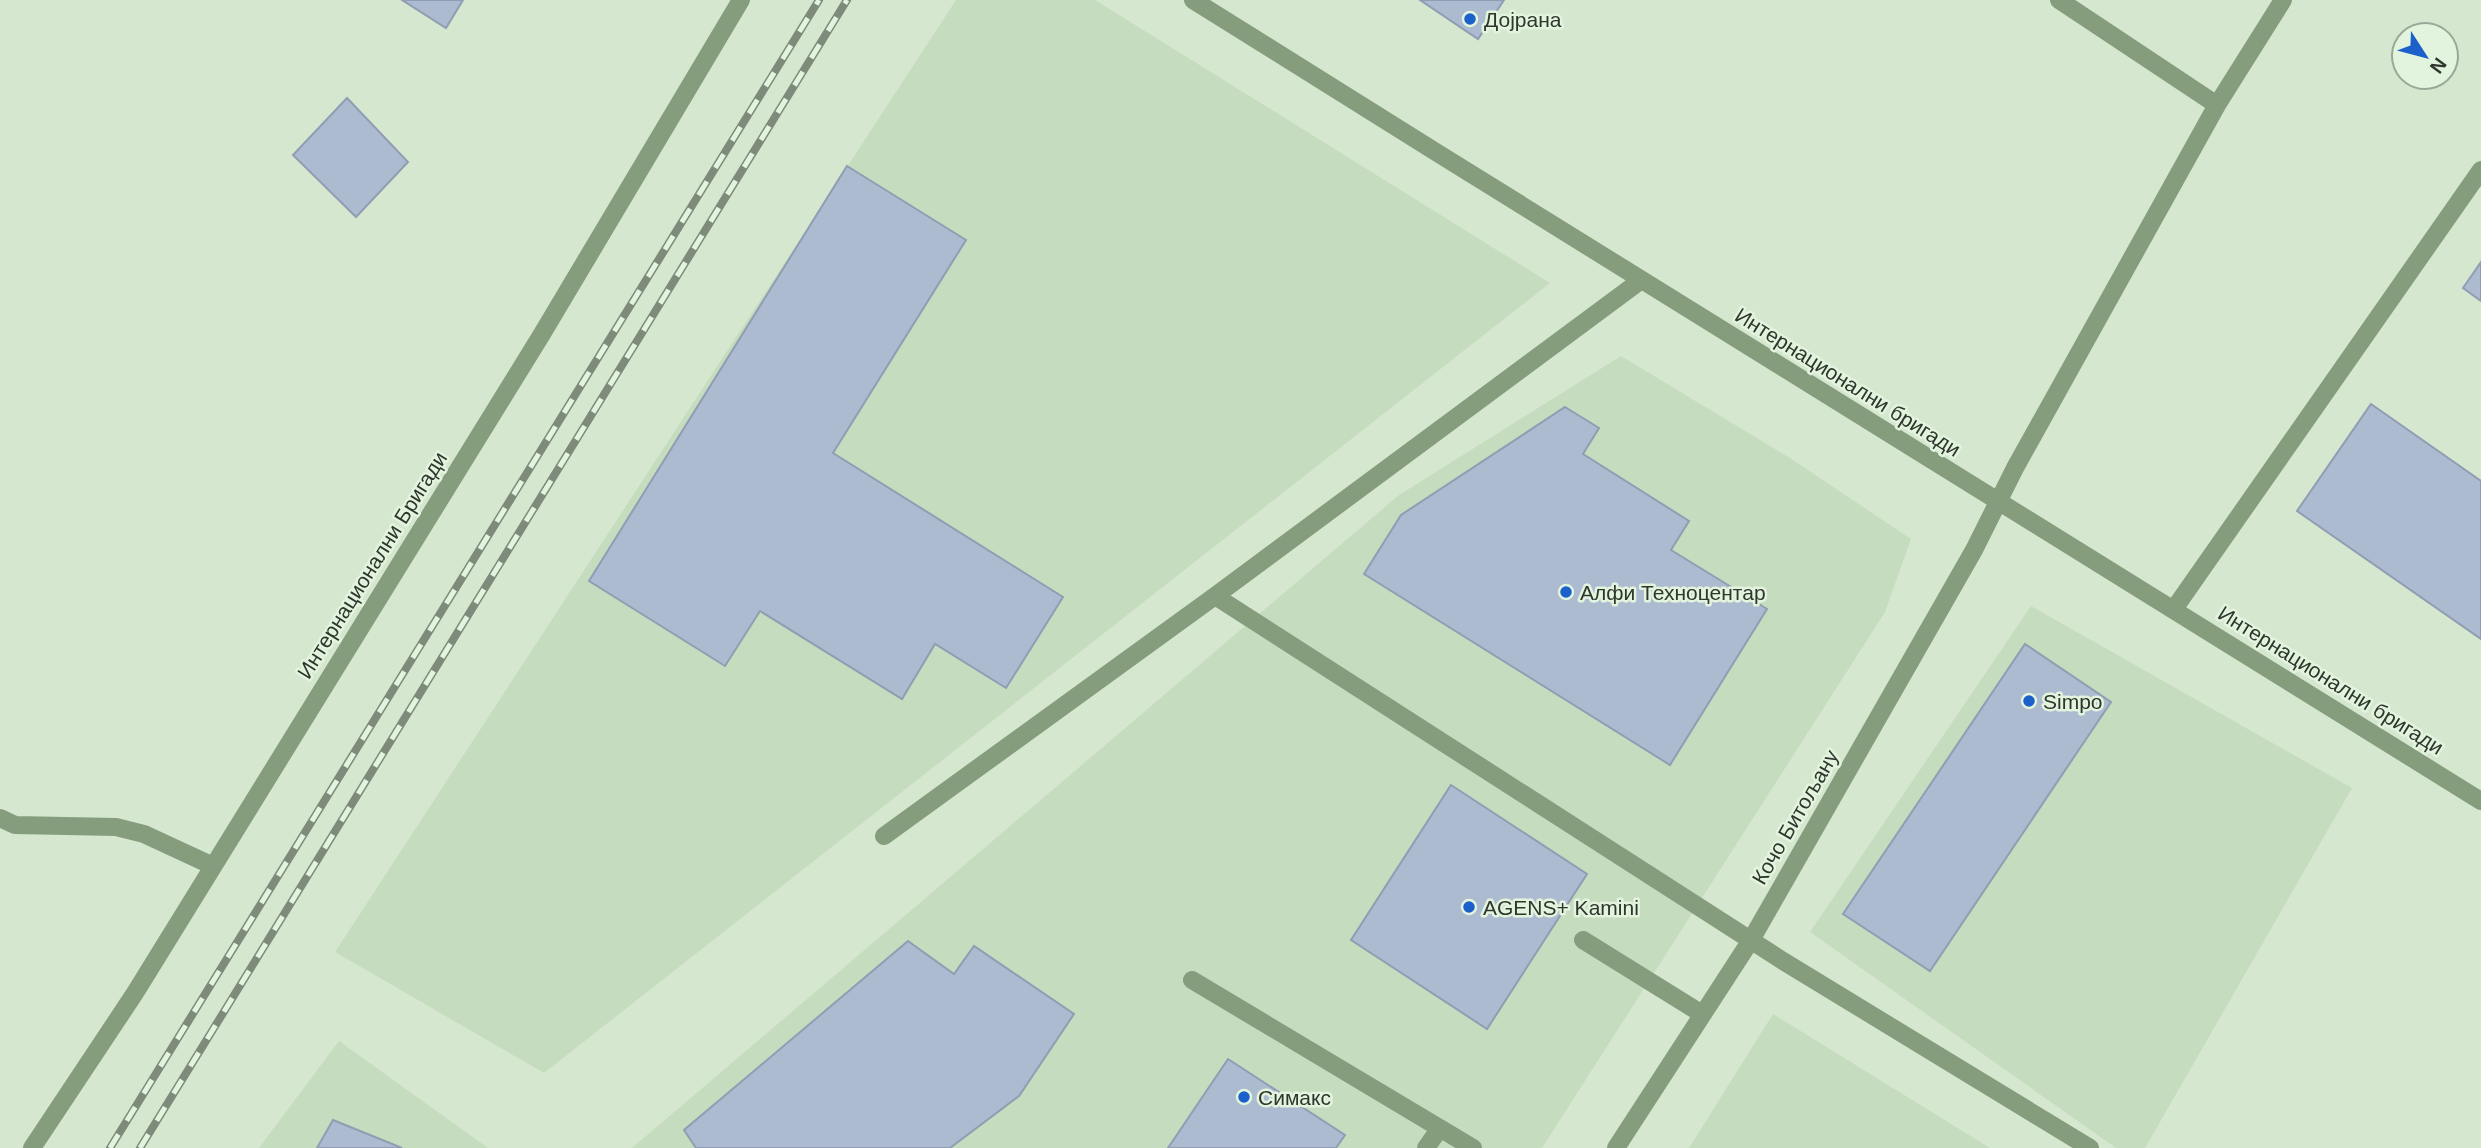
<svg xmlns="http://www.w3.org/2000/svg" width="2481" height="1148" font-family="Arial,sans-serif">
<rect width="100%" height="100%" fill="#d6e7d0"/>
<path fill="#c6dcbf" d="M956,0H1095L1550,283L544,1073L335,952Z
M1621,356L1790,458L1911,539L1885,612L1542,1148H632L1399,495Z
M2031,606L2352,788L2145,1148H2116L1810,932Z
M1773,1014L1990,1148H1689Z
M339,1041L488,1148H259Z"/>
<path fill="#adbbd1" stroke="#909db3" stroke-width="2" d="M402,0H463L446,28Z
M1420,0H1504L1478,39Z
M347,98L408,162L356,217L293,155Z
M847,166L966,240L833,453L1063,597L1006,688L935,644L902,699L760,611L725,666L589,581Z
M2481,262V301L2463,288Z
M2371,404L2481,481V639L2297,511Z
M1565,407L1599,428L1583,454L1689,521L1671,550L1767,609L1670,765L1364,574L1401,515Z
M2025,644L2111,702L1930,971L1843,914Z
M1451,785L1587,874L1487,1029L1351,940Z
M908,941L954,974L974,946L1074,1014L1019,1096L950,1148H696L684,1130Z
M1228,1059L1345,1135L1336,1148H1168Z
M333,1120L402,1148H317Z"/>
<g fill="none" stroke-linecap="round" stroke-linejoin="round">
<path stroke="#859d7d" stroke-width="18" d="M1193,0C1621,269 2052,533 2481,801
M2059,0L2217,105
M1215,596L1783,961L2090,1148
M2174,609L2481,170
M0,818L15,825L116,827L144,834L213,866
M884,836L1215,596L1640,281
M1583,940L1702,1014
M1192,980L1473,1148
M32,1148L135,993L542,334L741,0
M1426,1148L1440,1128
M1616,1148L1751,940L1974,550L2015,468L2217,105L2283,0"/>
<defs>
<path id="rail" d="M110,1148L819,0
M140,1148L847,0"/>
</defs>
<use href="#rail" stroke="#7e8a7a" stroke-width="8"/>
<use href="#rail" stroke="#e3f4de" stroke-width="5" stroke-dasharray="16" stroke-linecap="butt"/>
</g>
<g fill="#1b60cb" stroke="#e3f4de" stroke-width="2.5">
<circle cx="1470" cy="19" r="7"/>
<circle cx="1566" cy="592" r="7"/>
<circle cx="2029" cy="701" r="7"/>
<circle cx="1469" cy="907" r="7"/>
<circle cx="1244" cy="1097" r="7"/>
</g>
<g text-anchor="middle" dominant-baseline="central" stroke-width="5" stroke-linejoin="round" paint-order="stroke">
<g font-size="21" fill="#2f362d" stroke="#e3f4de" text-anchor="start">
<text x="1484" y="19">Дојрана</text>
<text x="1580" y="592">Алфи Техноцентар</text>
<text x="2043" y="701">Simpo</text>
<text x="1483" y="907">AGENS+ Kamini</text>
<text x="1258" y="1097">Симакс</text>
</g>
<g font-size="21" fill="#2f362d" stroke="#e3f4de">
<text transform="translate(1848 382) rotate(32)">Интернационални бригади</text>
<text transform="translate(372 565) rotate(-58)">Интернационални Бригади</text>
<text transform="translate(2331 680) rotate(32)">Интернационални бригади</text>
<text transform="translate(1795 817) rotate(-60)">Кочо Битољану</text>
</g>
</g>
<g transform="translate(2425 56) rotate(126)"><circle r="33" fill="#e3f4de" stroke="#9ba897" stroke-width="2"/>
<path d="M0-5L12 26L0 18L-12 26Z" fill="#1b60cb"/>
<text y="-10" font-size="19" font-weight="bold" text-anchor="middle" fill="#2f362d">N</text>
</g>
</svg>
